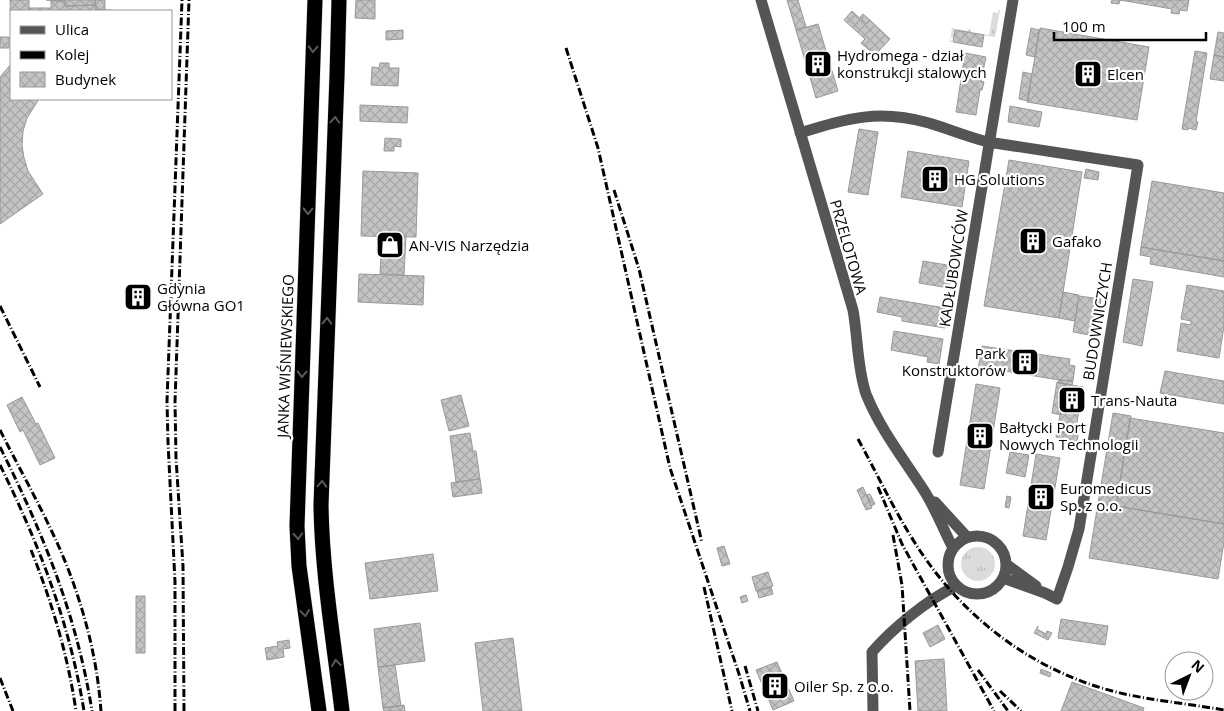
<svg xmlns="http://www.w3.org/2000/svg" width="1224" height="711" font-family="'Open Sans',sans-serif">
<defs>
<pattern id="grass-tufts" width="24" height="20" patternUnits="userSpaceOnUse" patternTransform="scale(1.25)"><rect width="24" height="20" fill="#dcdcdc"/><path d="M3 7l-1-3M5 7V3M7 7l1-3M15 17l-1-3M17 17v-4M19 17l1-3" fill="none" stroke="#bbb"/></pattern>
<pattern id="building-cross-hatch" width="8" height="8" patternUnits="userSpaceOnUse" patternTransform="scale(1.25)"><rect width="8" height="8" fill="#c4c4c4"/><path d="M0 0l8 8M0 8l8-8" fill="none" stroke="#a7a7a7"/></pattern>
</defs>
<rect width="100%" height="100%" fill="#fff"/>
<path fill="url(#grass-tufts)" d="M998,10H1000L995,37L955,30L953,38L951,37V41L953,42H950L952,28L967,31L968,29L971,30V32L989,35L993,12L998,13Z
M961 564a17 17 0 1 1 34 0a17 17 0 1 1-34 0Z"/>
<path fill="url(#building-cross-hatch)" stroke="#999" d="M10,0H29V11H11V31Z
M46,0H95V5L65,6V1Z
M95,0H105V10H96Z
M356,0H375V19L355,18Z
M787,0H798L806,27L796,30Z
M1112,0H1189L1187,11L1180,10L1179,14L1171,13L1172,9L1120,0L1119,4L1111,3Z
M51,1H65V6L96,5V10H111V11H29V8H51Z
M852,11L866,24L870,20L890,39L875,55L861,43L865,39L844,20Z
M863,14L870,20L866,24L860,17Z
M818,24L838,91L816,98L796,30Z
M1031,28L1039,30L1035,57L1026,55Z
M1040,28L1149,47L1137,120L1027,102Z
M403,30V39L386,40V31Z
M955,30L984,35L982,47L953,42Z
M1218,32L1224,33V57L1214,55Z
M0,37H9V48H0Z
M1195,51L1207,53L1196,121L1198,122L1196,130L1188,128V130L1182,129Z
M965,53L986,57L981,81L984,82L982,90H980L976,115L956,112Z
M1214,55L1224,57V81L1210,79Z
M380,63H389V68H399L398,86L371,85L372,67L379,68Z
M11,64V99H39L27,118L23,131L22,145L24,158L28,171L43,194L0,224V77Z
M1023,72L1032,74L1028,101L1019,99Z
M360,105L408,107L407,123L360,121Z
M1010,106L1042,112L1039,127L1008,122Z
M859,129L878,132L868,195L848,192Z
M385,138L401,139V147L394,146V151H384Z
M908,151L969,161L962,207L901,197Z
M1009,160L1082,172L1059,318L984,306Z
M1086,169L1099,172L1098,180L1084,178Z
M363,171L418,173L416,237L361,236Z
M1152,181L1224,193V261L1141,247Z
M382,236L406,237L404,275L380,274Z
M1141,247L1224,261V277L1150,264L1151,257L1140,255Z
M923,261L953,266L949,288L919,283Z
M359,274L424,276L423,305L358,302Z
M1133,279L1153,282L1142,346L1123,342Z
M1187,285L1224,291V326L1219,358L1177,351L1181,323L1191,325V321L1181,319Z
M134,289H143L142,304H133Z
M1063,292L1079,295L1075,321L1059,318Z
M1079,296L1101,299L1095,336L1073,332Z
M880,297L945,308L948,310L945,328L902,321V317L877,312Z
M894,331L943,339L939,364L927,362L928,357L891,350Z
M982,346L1070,359L1069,365L1075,366L1073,381L1059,380L993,369L990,367V369H978Z
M1165,371L1224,381V404L1160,393Z
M1059,380L1073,381L1072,385L1058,383Z
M1057,382L1066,384L1061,415L1052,413Z
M976,384L1000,388L984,489L960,485Z
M1066,384L1083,387L1075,434L1057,431Z
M461,395L469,426L449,431L441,400Z
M22,397L36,424L38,423L55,458L40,465L23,430L20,432L7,405Z
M1113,413L1131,416L1116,506L1098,503Z
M1130,418L1224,433V524L1116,506Z
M1077,424L1080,425L1077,441L1056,437L1057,431L1075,434Z
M470,433L473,451H476L480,479L456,482L450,436Z
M1010,452L1029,455L1025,477L1006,473Z
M1036,454L1060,458L1046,540L1023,536Z
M480,479L482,493L453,497L451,483Z
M863,487L872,508L866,510L857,490Z
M870,494L875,504L871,506L867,495Z
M1007,496L1011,497L1009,508L1005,507Z
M1098,503L1224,524V542L1218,579L1089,558Z
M724,546L730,564L722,566L717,548Z
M433,554L438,591L370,599L365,563Z
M768,572L773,586L756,591L752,577Z
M771,587L773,594L759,598L757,591Z
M746,595L748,601L742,603L740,597Z
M136,596H145V653H136Z
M1061,619L1108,626L1105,645L1058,638Z
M420,623L425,661L378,667L374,629Z
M938,625L945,639L930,647L923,633Z
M1038,626L1037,629L1046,634L1047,631L1052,633L1048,640L1034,633Z
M513,638L522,711H483L475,643Z
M289,640L290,648L283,649L284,657L267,660L265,648L278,646L277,642Z
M944,659L947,711H918L915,661Z
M777,662L794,701L773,710L756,670Z
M395,665L401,706L383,708L378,667Z
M1041,669L1051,673L1050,677L1040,673Z
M1072,682L1144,708L1143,711H1061Z
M404,705L405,711H384L383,708Z"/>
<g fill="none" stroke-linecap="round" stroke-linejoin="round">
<defs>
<path id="highway" d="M315,0L297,526L299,566L319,711
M339,0L337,76L321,505C322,574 334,642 342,711"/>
</defs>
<use href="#highway" stroke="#dbdbdb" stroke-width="16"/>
<path stroke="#555" stroke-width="11" d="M761,0L853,310C858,338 857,367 866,394C880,429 903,458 923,489C935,507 943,529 953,548
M800,133C849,118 878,109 929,123C949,129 968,137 988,142L1138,165L1079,529L1068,567L1057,599L1045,593L1003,578
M938,452L1013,0
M935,502L967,537
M948 565a29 29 0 1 1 58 0a29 29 0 1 1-58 0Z
M1006,564L1036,586
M873,711L872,652C893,628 927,600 956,586"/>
<use href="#highway" stroke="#000" stroke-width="15"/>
<path stroke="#000" stroke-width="3" stroke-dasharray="8 2.5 1 2.5" stroke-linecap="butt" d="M566,48L598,148L670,468L739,674L750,711
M614,190L639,269L702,543
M0,306L40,387
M0,430C26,482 57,534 75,588C89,628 98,669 101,711
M858,439C880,479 899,521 925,558C968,620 1032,668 1105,689C1143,700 1185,703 1224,710
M0,447C43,533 77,616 92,711
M0,465C39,544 70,624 84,711
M878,487L902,544L994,711
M893,535L902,585L910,711
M31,550C52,602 68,656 76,711
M704,587L732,711
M745,666L758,711
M978,670L1008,711
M0,678L13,711
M1000,691L1021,711
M175,711V582L168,442L167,401L182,0
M184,711L183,566L176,458L175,402L189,0"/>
</g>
<defs><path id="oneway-chevron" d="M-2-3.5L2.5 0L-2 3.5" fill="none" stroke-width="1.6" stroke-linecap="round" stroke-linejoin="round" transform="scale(1.25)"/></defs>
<g stroke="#595959">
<use href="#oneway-chevron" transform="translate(313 49) rotate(92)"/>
<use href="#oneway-chevron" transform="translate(335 120) rotate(-87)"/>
<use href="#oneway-chevron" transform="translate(308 211) rotate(92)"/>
<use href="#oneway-chevron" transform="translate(327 321) rotate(-88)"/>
<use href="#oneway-chevron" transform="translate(302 374) rotate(92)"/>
<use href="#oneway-chevron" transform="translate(322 484) rotate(-88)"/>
<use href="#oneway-chevron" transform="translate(298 536) rotate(87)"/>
<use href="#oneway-chevron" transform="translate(305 613) rotate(82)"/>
<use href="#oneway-chevron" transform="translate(336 663) rotate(-97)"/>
</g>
<defs>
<symbol id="building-square" viewBox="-11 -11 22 22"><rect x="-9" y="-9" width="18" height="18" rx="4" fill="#000" stroke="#fff"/><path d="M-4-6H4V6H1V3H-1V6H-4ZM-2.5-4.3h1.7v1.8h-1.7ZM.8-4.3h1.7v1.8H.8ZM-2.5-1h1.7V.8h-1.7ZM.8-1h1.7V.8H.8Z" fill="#fff"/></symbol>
<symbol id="shop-square" viewBox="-11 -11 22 22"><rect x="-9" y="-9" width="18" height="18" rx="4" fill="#000" stroke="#fff"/><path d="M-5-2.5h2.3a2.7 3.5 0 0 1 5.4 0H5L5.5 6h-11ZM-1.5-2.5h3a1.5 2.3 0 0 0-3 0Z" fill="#fff"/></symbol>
</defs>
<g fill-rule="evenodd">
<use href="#building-square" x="802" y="48" width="32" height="32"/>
<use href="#building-square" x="1072" y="58" width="32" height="32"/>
<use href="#building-square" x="919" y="163" width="32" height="32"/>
<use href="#building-square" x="1017" y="225" width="32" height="32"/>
<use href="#shop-square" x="374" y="229" width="32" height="32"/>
<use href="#building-square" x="122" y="281" width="32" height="32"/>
<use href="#building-square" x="1009" y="346" width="32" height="32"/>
<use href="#building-square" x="1056" y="384" width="32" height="32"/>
<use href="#building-square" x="964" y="420" width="32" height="32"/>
<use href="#building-square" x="1025" y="481" width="32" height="32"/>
<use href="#building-square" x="759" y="670" width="32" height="32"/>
</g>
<g text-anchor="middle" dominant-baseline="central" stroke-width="4.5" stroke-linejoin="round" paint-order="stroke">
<g font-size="15" fill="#000" stroke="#fff" text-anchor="start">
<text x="837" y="55">Hydromega - dział<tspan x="837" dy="17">konstrukcji stalowych</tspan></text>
<text x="1107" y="74">Elcen</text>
<text x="954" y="179">HG Solutions</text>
<text x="1052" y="241">Gafako</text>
<text x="409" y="245">AN-VIS Narzędzia</text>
<text x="157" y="288">Gdynia<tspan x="157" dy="17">Główna GO1</tspan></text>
<text x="1006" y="353" text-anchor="end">Park<tspan x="1006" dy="17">Konstruktorów</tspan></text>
<text x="1091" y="400">Trans-Nauta</text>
<text x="999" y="427">Bałtycki Port<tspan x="999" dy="17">Nowych Technologii</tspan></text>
<text x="1060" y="488">Euromedicus<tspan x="1060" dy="17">Sp. z o.o.</tspan></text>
<text x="794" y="686">Oiler Sp. z o.o.</text>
</g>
<g font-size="15" fill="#000" stroke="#fff">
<text transform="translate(849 247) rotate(74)">PRZELOTOWA</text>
<text transform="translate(953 268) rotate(-81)">KADŁUBOWCÓW</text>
<text transform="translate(1097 321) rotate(-81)">BUDOWNICZYCH</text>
<text transform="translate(285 356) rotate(-88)">JANKA WIŚNIEWSKIEGO</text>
</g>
</g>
<rect x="10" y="10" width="162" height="90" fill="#ffffff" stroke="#999999"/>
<rect x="20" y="26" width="25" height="8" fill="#555555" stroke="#999999"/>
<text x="55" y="35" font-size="15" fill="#000000">Ulica</text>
<rect x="20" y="51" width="25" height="8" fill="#000000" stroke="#999999"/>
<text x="55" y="60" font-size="15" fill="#000000">Kolej</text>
<rect x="20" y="72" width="25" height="15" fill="url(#building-cross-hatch)" stroke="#999999"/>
<text x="55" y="85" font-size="15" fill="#000000">Budynek</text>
<g transform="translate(1189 676) rotate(42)"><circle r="24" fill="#ffffff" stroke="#999999"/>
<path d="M0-4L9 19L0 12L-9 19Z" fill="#000000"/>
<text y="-8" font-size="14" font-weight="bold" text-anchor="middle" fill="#000000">N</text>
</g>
<path d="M1054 32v8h152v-8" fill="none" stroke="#000000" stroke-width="2.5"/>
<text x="1062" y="32" font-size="15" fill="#000000" stroke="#ffffff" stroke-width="4" paint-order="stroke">100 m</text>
</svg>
